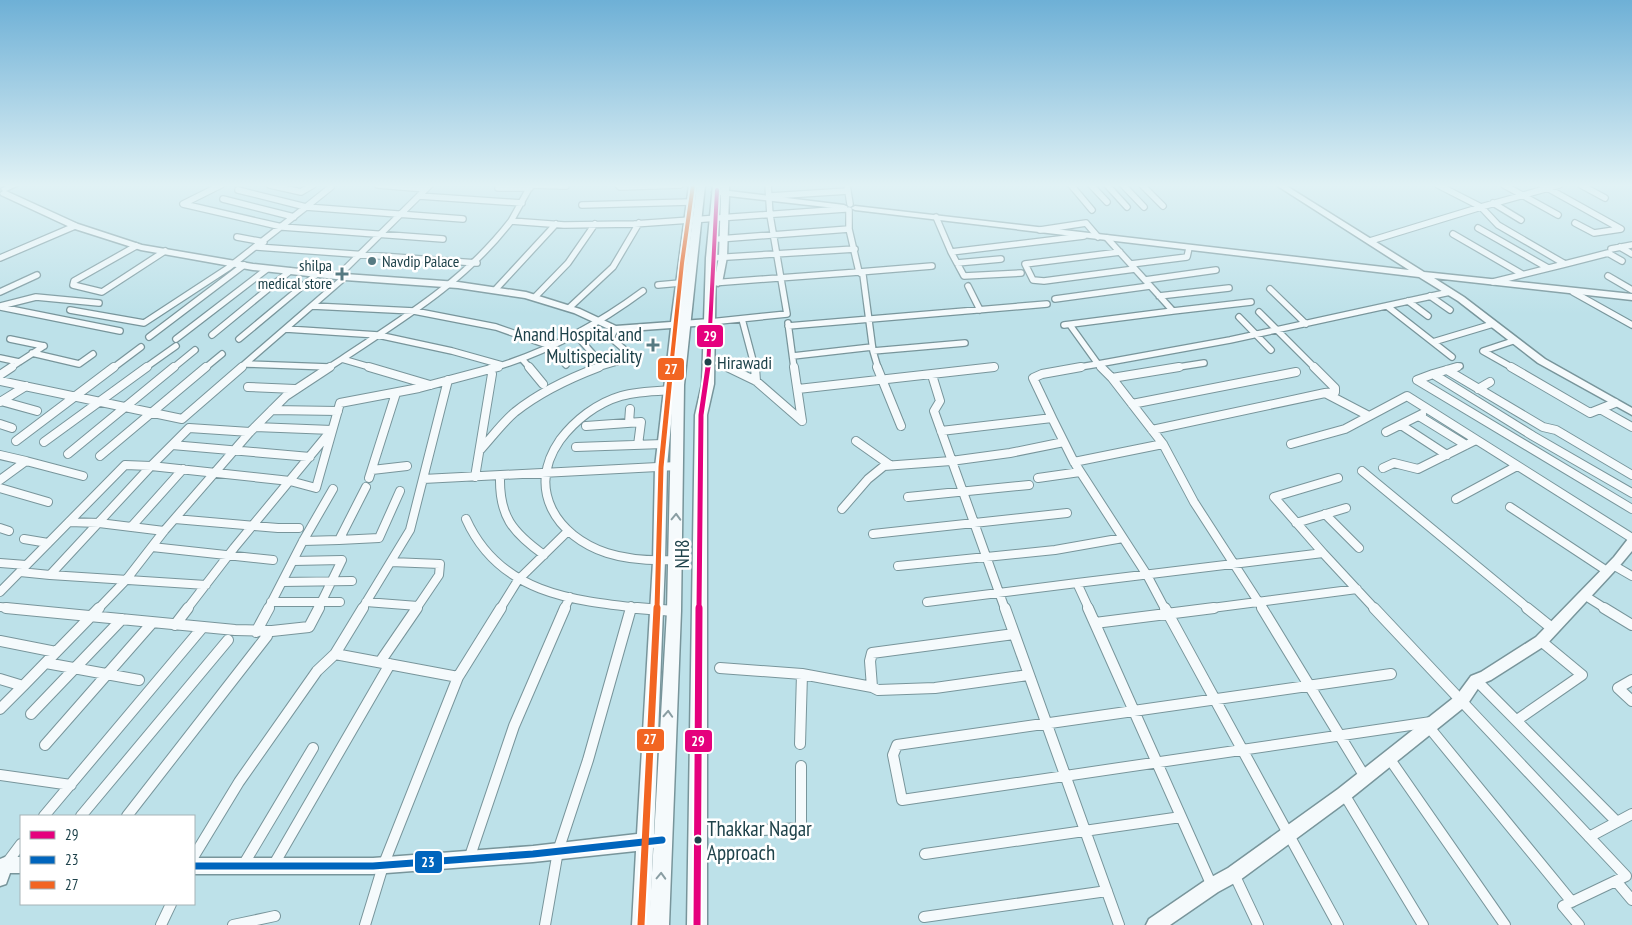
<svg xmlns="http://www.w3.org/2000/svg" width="1632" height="925" font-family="'PT Sans Narrow',sans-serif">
<rect width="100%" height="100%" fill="#bde1e9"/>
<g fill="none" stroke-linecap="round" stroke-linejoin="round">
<defs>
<path id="street-far2" d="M221,185L183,204L282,227L443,239
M270,185L301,192L313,185
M330,185L331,187L306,207L463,219
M378,185L426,189
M531,185L566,186
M618,185L620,187L680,185
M847,185L850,204
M1071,185L1092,210
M1091,185L1107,202
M1107,185L1127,207
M1123,185L1144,207
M1142,185L1163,206
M1438,185L1481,207L1559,185
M1504,185L1558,215
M1542,185L1621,229L1594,233L1575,223
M1581,185L1605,198
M498,188H530
M419,196L522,203
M770,196L848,191
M223,199L294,217
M1493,203L1521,220
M582,205L690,202
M936,217L951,252
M511,221L531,185
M1478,228L1548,268
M1040,230L1086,223L1098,237
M1453,234L1522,274
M237,237L264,242
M1107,238L1173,311L1251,302
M719,239L849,229
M1370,241L1481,207L1498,225L1565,264L1493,282
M136,246L74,281L73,285L102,292L165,251
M257,247L477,263
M1620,247L1632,254
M1611,249L1632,245
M1120,252L1025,264L1033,280L1044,281L1135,269
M0,258L75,226
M711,258L855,249
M957,263L1001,259
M1131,264L1187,257L1189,248
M1565,264L1608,253L1622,261
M859,272L863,275L873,351L878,368
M859,272L932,266
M1021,273L964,276L951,252L1084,236
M338,276L430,185
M1608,276L1632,290
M1145,280L1216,270
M712,283L859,272L849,229V210
M658,285L680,283
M968,286L980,310
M1270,289L1306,324
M495,290L556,224
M0,292L37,275
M1573,292L1632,325
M1159,296L1229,288
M1430,296L1450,310
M535,297L568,263L595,224
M1055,299L1150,286
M1408,301L1428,316
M0,306L36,297L99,303
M312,306L414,311L496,327L550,346L566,365
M1387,306L1452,357
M0,307L120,331
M569,308L613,267L639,223
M70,310L144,323L228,268L306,207L238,190
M1259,312L1315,368
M1239,317L1271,350
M742,319L755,368
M710,322L787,314L770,215L768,185
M788,323L794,368
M1064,325L1173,311
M1070,325L1098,364L1074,368
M788,326L1047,304
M286,329L378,335L452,351L502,365
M212,335L290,271
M576,335L600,362
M149,337L244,265
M10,339L44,346
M176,339L267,269
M239,339L317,274
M1433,342L1493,324
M873,351L965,343
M32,353L79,364L93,354
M793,356L872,347
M0,358L19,362
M522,359L530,368
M718,363L729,368
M246,364L329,367
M10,368L44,346
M113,368L141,347
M145,368L176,346
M173,368L195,350
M205,368L222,354
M240,368L345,277
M328,368L342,359
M373,368L342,359C405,317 464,282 511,221L564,225L634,224L845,209
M493,368C548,352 597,325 643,291
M596,368L633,357L611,338L615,329
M983,368L994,367
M1102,368L1098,364L1230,340L1450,292
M1172,368L1204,363
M1452,368L1460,366
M1513,368L1483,351L1513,341"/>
<path id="street-far1" d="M369,367L430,385
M529,367L543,384
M727,367L756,381L802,421
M755,367L756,381
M794,367L802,421
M877,367L901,426
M1101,367L1112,378
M1179,367L1112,378L1163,444L1194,502L1263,609
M1314,367L1335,388V392L1325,393L1369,416
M1511,367L1590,413L1600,409
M1447,370L1543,427L1556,430L1632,475
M1433,374L1457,367
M0,375L12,367
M932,375L940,401L934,411L1005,609
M0,381L182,419L242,367
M248,387L295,389
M798,389L994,367
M1478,389L1490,382
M674,390C656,391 638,391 621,396C597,403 575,420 560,440C526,489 556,536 607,553C629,560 652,561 675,560
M1,401L37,411
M0,402L26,386
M1615,403L1600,409L1632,427
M1132,404L1296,372
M272,410L338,411
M1419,416L1466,445
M1052,418L1074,462L1147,575L1165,609
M629,423L630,409
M0,424L12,428
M1401,425L1447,455
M586,426L641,422L638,445
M255,427L332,430
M1152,430L1325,393
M941,431L1052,418L1033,378L1042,374L1081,367
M1386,432L1422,414
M16,441L114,367
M856,441L890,465
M44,442L147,367
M1291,444L1345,429L1407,396L1632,538
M172,445L189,428L250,432
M576,447L663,444
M481,449C492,437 502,423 515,412C540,392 570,378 599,367
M68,454L174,367
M0,455L26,461L0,480
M100,456L206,367
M310,457L172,445L151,466L290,481L316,488L340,403L419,388L498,367
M26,461L83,476
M1074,462L1163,444
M1383,468L1394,463L1418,469L1476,440
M372,470L407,466
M1362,471L1529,609
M500,476C499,516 512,532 544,555
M475,477L492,374L490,369
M369,478L396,393
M1038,478L1080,472
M423,479L677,466
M0,488L48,502
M1632,493L1533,436L1433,374L1417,380L1632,509
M908,497L1029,485
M1456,499L1517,466
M1510,507L1607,571
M842,509L868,479L884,466L951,461L1010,453L1064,442
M1325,514L1359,548
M175,519L278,528H299
M466,519C500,595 575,601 649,609
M69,522L99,523L164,531
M1296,523L1346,508
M132,526L183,469
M0,528L9,531
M873,534L1067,513
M24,539L48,543
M339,540L379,538L400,491
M303,541L339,540L366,487
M152,547L273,560
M1323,553L1274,497L1338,478
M293,561L342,560L318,609
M391,562L440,564L439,575L416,609
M0,563L26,565
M1613,565L1632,576
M898,566L1055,550L1123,538
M20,572L50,575
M282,582L352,581
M1077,583L1323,553L1375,609
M0,592L125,465L151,466L50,575L206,585
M1584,595L1606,609
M271,602H340
M366,602L418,606
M927,602L1077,583L1089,609
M0,607L19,609
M98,609L126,580L164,531L250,432L286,396L330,367
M187,609L234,548L329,433
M268,609L303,541L333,489
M362,609L410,530L448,380
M500,609L518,580L568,531
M564,609L570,597
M630,609L631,606
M1204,609L1357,589"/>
<path id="street" d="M6,608L235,630L272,631L309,627L319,608
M637,608L674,611
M1005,608L1119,925
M1088,608L1212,886
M1165,608L1338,925
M1262,608L1365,777
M1374,608L1626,876L1563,906L1579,925
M1527,608L1553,629
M1604,608L1632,625
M1095,623L1214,608
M175,625L188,608
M256,632L269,608
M0,641L56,652
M335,654L458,677
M380,662L417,608
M46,663L139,680
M720,668L802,674L872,687L878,690L935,688L1028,675
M1391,674L897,745L893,755L902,800L1431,722
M0,679L23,686L0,709
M1476,680L1617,822
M1632,680L1618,688L1632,701
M23,686L99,608
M872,687L870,661L872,653L1014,634
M31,714L122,619
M1517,720L1582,675L1541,641
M1428,726L1572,902
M800,744L802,674
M45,745L152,623
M1389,758L1505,925
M0,775L71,785
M1344,794L1423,925
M44,816L202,628
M81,816L228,640
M127,816L267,636
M720,832L801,828V766
M1589,837L1632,814
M925,854L1181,817
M194,856L239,782L317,671L335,654L363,608
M469,859L514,726L565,608
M6,864L21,844
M273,866L390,664
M242,867L313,748
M1234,874L1258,925
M1616,881L1632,900
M924,917L1107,891
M161,925L171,904
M233,925L275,916
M365,925L383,866L458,677L501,608
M545,925L558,851L588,760L631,608"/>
<path id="secondary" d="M8,185H19L6,191L78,224L142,245L253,264L345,274L458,282L526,292L580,309L616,326L671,322L689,185H697L681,321L710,319L715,322L710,325L680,327L667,467L665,561L654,834L657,835L659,841L657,847L653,848L650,925H632L636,851L533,862L373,874H194V858H373L533,846L637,834L653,561L655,467L671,328L615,332L574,313L525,298L458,288L345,280L253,270L141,250L72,228L1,195L0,193L3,191L1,189Z
M721,185H729V191L844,205L848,207L844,209L729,196L727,257L722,283L718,286L714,283L719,257L721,195L712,192L716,190H721Z
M1276,185H1285L1424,272L1632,294V300L1434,278L1464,297L1545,359L1632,408V415L1538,363L1458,301L1419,277L855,210L851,208L855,206L1409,270Z
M1632,537V551L1622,563L1546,645L1491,680L1481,684L1467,705L1350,799L1240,880L1218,892L1170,925H1146L1149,919L1206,880L1228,868L1338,789L1457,695L1471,676L1481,672L1536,637L1614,557L1628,539Z
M5,857H21V873H10L6,884L0,886V859Z"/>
<path id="primary" d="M697,185H705L684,385L681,611L669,925H649L667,611L672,385Z
M713,185H721L716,258L714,384L707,415V925H687L695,415L702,384L706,258Z"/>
</defs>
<use href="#street-far2" stroke="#78959b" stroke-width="8"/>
<use href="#street-far1" stroke="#78959b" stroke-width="10"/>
<use href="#street" stroke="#78959b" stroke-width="12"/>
<use href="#secondary" stroke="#78959b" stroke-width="3"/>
<use href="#primary" stroke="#78959b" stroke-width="3"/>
<use href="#street-far2" stroke="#f5fafc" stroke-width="5.5"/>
<use href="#street-far1" stroke="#f5fafc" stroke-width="8"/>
<use href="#street" stroke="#f5fafc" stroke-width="10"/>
<use href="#secondary" fill="#f5fafc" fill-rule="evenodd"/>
<use href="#primary" fill="#f5fafc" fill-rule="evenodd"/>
<defs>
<path id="bus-1-far2" d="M708,368L717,190"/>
<path id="bus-1-far1" d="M699,609L701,415L708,367"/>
<path id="bus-1" d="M697,925L699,608"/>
<path id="bus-2" d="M194,866H373L533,854L662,840"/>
<path id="bus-3-far2" d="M671,368L682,263L693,185"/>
<path id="bus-3-far1" d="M657,609L661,467L671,367"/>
<path id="bus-3" d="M641,925L657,608"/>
</defs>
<use href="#bus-1-far2" stroke="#fff" stroke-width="7"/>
<use href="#bus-1-far1" stroke="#fff" stroke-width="9"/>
<use href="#bus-1" stroke="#fff" stroke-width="11"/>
<use href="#bus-2" stroke="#fff" stroke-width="11"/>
<use href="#bus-3-far2" stroke="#fff" stroke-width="7"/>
<use href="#bus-3-far1" stroke="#fff" stroke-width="9"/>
<use href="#bus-3" stroke="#fff" stroke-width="11"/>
<use href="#bus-1-far2" stroke="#e5007d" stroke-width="4"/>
<use href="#bus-1-far1" stroke="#e5007d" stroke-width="5"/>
<use href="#bus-1" stroke="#e5007d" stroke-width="7"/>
<use href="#bus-2" stroke="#0065bd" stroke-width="7"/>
<use href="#bus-3-far2" stroke="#f26522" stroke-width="4"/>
<use href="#bus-3-far1" stroke="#f26522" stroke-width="5"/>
<use href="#bus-3" stroke="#f26522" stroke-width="7"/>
</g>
<defs><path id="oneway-chevron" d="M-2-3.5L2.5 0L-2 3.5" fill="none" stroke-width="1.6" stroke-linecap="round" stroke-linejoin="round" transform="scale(1.25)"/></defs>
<g stroke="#8a9ea3">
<use href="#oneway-chevron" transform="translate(676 517) rotate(-88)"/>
<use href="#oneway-chevron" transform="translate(668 714) rotate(-87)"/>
<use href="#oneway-chevron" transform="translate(661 876) rotate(-88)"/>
</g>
<linearGradient id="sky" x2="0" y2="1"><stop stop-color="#6eb0d6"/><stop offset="0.59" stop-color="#e1f2f5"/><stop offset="1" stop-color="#e1f2f5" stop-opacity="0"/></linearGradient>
<rect width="1632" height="314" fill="url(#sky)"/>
<g fill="#567a82" stroke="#fff" stroke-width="2">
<circle cx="372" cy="261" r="5"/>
<path d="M339.5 266.5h5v5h5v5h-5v5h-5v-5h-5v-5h5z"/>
<path d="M650.5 337.5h5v5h5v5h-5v5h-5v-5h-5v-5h5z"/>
</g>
<g fill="#1e424a" stroke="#fff" stroke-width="2">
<circle cx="708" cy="362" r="4.5"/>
<circle cx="698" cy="840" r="4.5"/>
</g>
<g text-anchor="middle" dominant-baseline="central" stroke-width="5" stroke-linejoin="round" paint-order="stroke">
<g font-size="16" fill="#1e424a" stroke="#fff" text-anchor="start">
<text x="382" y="261">Navdip Palace</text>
<text x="332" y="265" text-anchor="end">shilpa<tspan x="332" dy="18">medical store</tspan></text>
</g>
<g font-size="18" fill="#1e424a" stroke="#fff" text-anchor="start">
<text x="717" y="362">Hirawadi</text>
</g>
<g font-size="19" fill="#1e424a" stroke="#fff" text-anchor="end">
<text x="642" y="334">Anand Hospital and<tspan x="642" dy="22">Multispeciality</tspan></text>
</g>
<g font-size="19" fill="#1e424a" stroke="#fff">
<text transform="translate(682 554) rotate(-90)">NH8</text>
</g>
<g font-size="21" fill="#1e424a" stroke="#fff" text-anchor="start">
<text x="707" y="828">Thakkar Nagar<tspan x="707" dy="24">Approach</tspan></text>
</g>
</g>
<g stroke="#fff" stroke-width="2">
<rect x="696" y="324" width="28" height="24" rx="5" fill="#e5007d"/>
<rect x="657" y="357" width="28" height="24" rx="5" fill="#f26522"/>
<rect x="636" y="728" width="29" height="24" rx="5" fill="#f26522"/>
<rect x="684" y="729" width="29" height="24" rx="5" fill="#e5007d"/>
<rect x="414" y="850" width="29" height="24" rx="5" fill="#0065bd"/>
</g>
<g font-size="14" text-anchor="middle" font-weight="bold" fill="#fff">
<text x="710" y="341">29</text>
<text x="671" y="374">27</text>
<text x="650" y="744">27</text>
<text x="698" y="746">29</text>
<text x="428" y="867">23</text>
</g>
<rect x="20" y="815" width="175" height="90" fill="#ffffff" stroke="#a5b3b7"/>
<rect x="30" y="831" width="25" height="8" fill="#e5007d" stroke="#a5b3b7"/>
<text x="65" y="840" font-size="15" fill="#1e424a">29</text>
<rect x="30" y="856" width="25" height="8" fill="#0065bd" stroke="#a5b3b7"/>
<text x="65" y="865" font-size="15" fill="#1e424a">23</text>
<rect x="30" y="881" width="25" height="8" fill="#f26522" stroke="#a5b3b7"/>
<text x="65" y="890" font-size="15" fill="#1e424a">27</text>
</svg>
